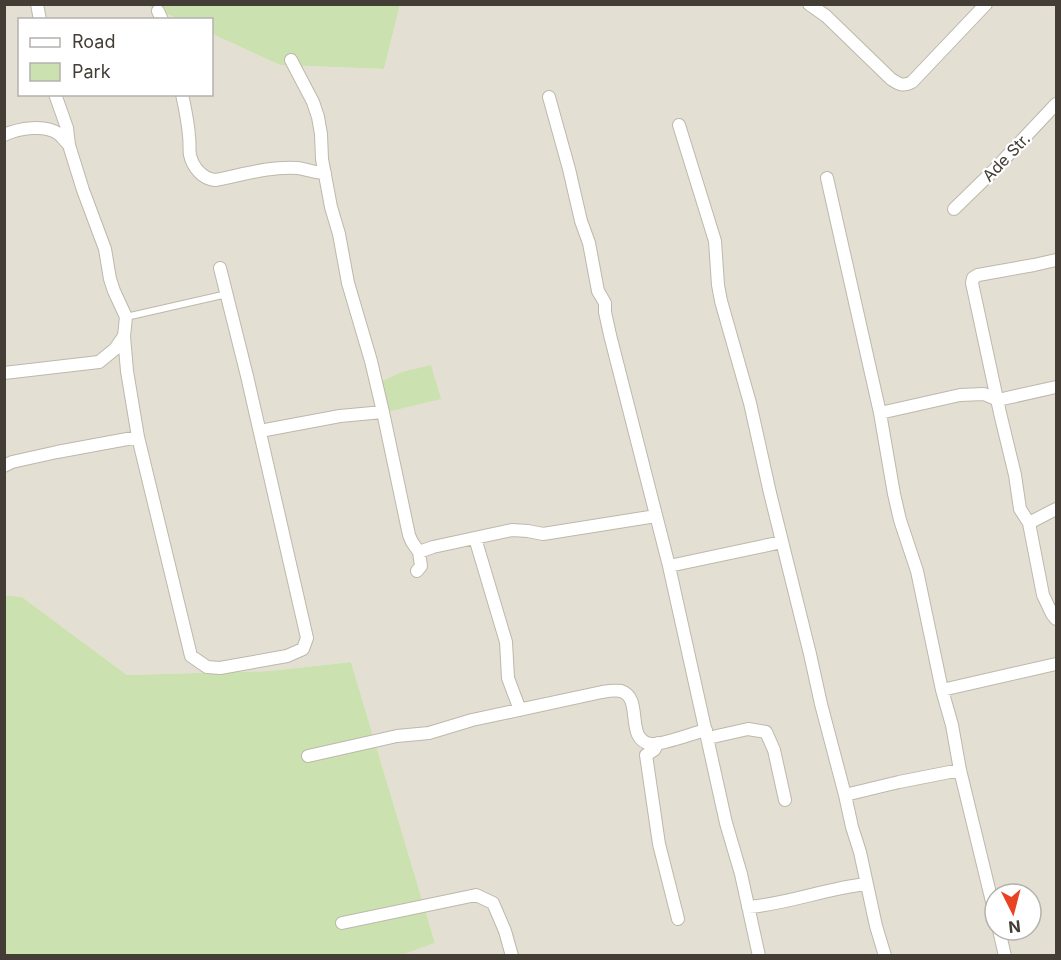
<svg xmlns="http://www.w3.org/2000/svg" width="1061" height="960" font-family="Inter,sans-serif">
<rect width="100%" height="100%" fill="#f1ede5"/>
<path fill="#e4dfd3" fill-rule="evenodd" d="M4,5H145L179,19L20,20V94H212V34L280,65L384,69L400,5H1056V955H398L435,943L351,662L269,671L127,675L22,597L5,595ZM995,894H1031V930H995Z"/>
<path fill="#cbe2b0" d="M145,5H400L384,69L280,65L212,34V20L179,19Z
M431,365L441,399L387,412L382,381L402,372Z
M4,595L22,597L127,675L269,671L351,662L435,943L398,956L5,955Z"/>
<g fill="none" stroke-linecap="round" stroke-linejoin="round">
<defs>
<path id="lane" d="M126,317L227,294"/>
<path id="street" d="M37,4L40,20
M809,4L826,16L891,79C899,84 902,87 912,82L986,4
M158,11L162,20
M291,60L313,102L318,117L321,134L322,159L331,207L339,234L348,283L371,361L383,412L409,535L412,542L419,552L421,566L417,571
M55,94L67,128L69,145L83,190L105,249L110,279L114,291L126,317L124,336L127,371L138,437L191,656L207,667L220,668L287,656L303,649L307,638L247,376L220,268
M182,94C185,108 188,122 189,136C190,143 189,149 190,155C193,168 203,179 215,180C242,175 270,166 297,168C307,169 315,173 325,173
M549,97L569,169L581,221L589,243L598,291L605,303V312L610,335L669,566L726,823L741,874L759,956
M679,125L715,241L718,285L721,301L750,403L770,493L810,654L821,704L845,795L852,827L860,852L876,926L885,956
M4,135C19,128 45,124 59,134C62,137 66,142 69,145
M827,178L880,413L894,494L900,520L917,571L942,690L952,725L960,770L995,914
M954,209L994,170L1056,104
M1056,260L1034,265L978,275L973,278L972,283L1000,413L1015,475L1020,509L1029,523L1043,595L1052,614L1056,619
M4,373L99,362L115,349L124,336
M880,413L960,395L984,394L998,400L1056,387
M260,431L340,416L383,412
M4,466L12,462L57,452L138,437
M1029,523L1056,509
M475,538L506,642L508,678L520,710
M419,552L433,547L512,530L528,531L543,534L656,516
M669,566L782,542
M942,690L1056,664
M708,738L748,729L766,732L774,750L785,800
M658,743L654,750L646,755L659,844L678,919
M308,756L397,736L429,733L472,720L602,692C608,691 615,690 621,691C644,698 624,740 651,744C663,745 693,733 706,730
M845,795L899,782L960,770
M748,907C789,904 826,888 867,884
M342,923L476,895L493,903L505,931L512,956
M999,930L1005,956"/>
</defs>
<use href="#lane" stroke="#beb8ab" stroke-width="8"/>
<use href="#street" stroke="#beb8ab" stroke-width="14"/>
<use href="#lane" stroke="#fff" stroke-width="6"/>
<use href="#street" stroke="#fff" stroke-width="12"/>
</g>
<g text-anchor="middle" dominant-baseline="central" stroke-width="4.5" stroke-linejoin="round" paint-order="stroke">
<g font-size="16" fill="#433d35" stroke="#fff">
<text transform="translate(1006 157) rotate(-46)">Ade Str.</text>
</g>
</g>
<rect width="1061" height="960" fill="none" stroke="#433d35" stroke-width="12"/>
<rect x="18" y="18" width="195" height="78" fill="#ffffff" stroke="#b4b1ae" stroke-width="1.5"/>
<rect x="30" y="38" width="30" height="9" fill="#ffffff" stroke="#b4b1ae" stroke-width="1.5"/>
<text x="72" y="48" font-size="18" fill="#433d35">Road</text>
<rect x="30" y="63" width="30" height="18" fill="#cbe2b0" stroke="#b4b1ae" stroke-width="1.5"/>
<text x="72" y="78" font-size="18" fill="#433d35">Park</text>
<g transform="translate(1013 912) rotate(174)"><circle r="28" fill="#ffffff" stroke="#b4b1ae" stroke-width="1.5"/>
<path d="M0-4.5L10 22L0 15L-10 22Z" fill="#e94324"/>
<text y="-9" font-size="16" font-weight="bold" text-anchor="middle" fill="#433d35">N</text>
</g>
</svg>
